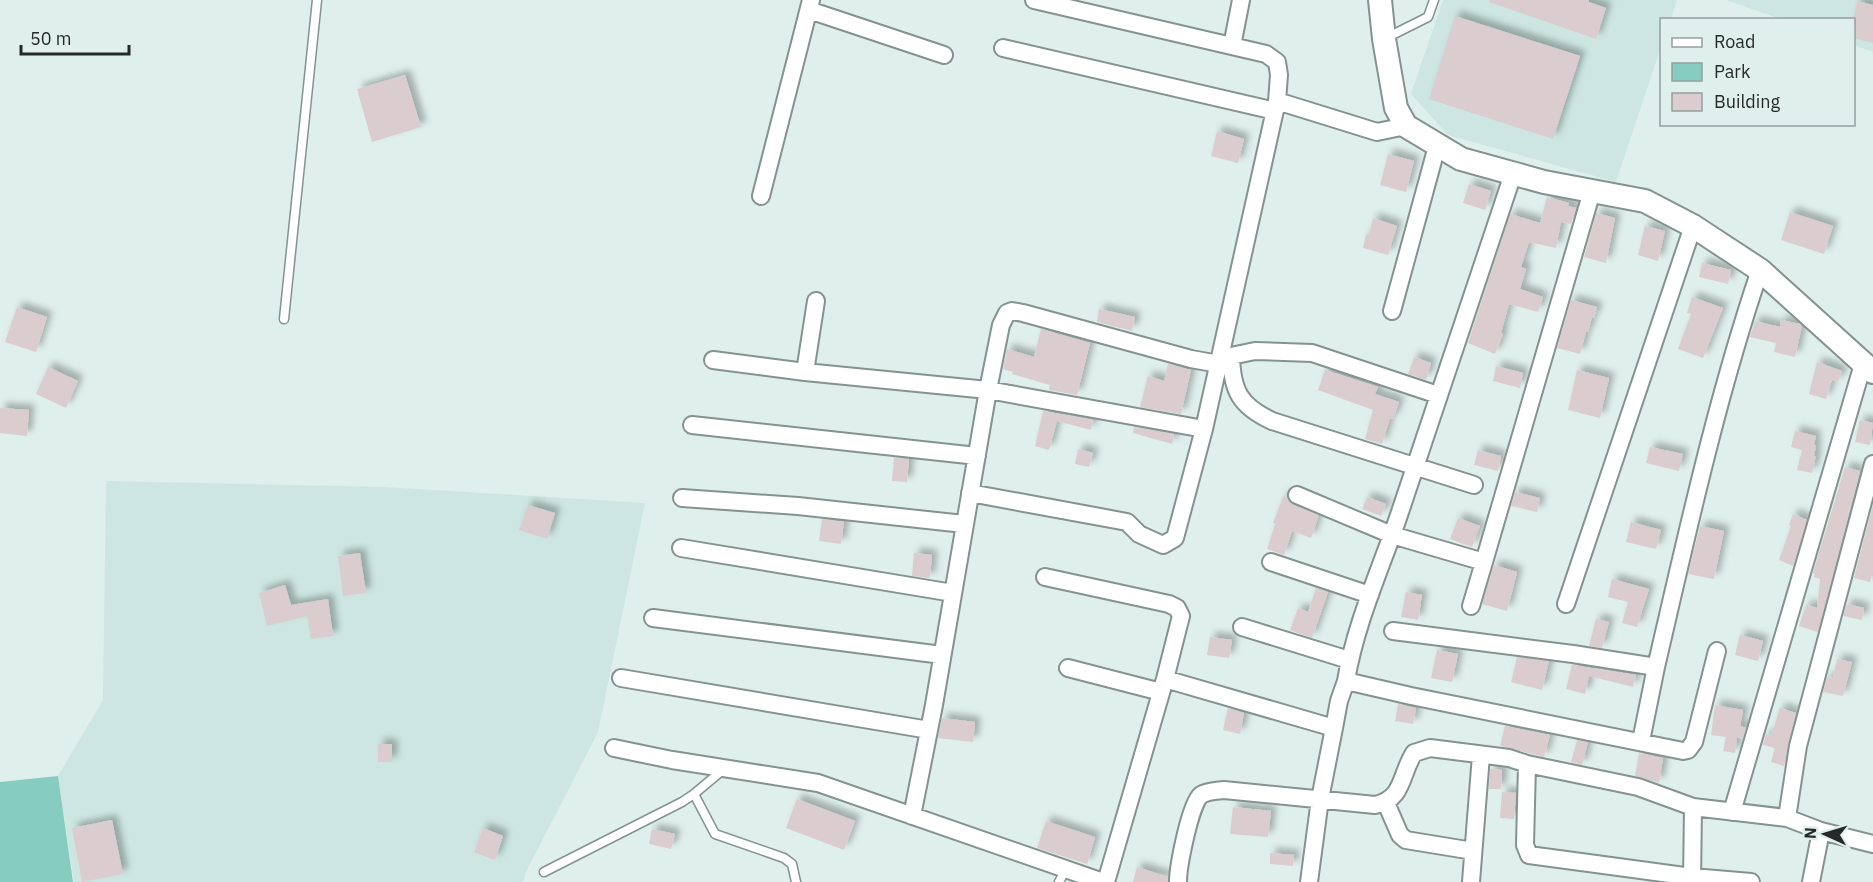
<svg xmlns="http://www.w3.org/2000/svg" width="1873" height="882" font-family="'IBM Plex Sans',sans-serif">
<defs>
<filter id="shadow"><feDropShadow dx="5.5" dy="-5.5" stdDeviation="3" flood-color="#0004"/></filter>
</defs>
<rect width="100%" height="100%" fill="#dfefec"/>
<path fill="#cde6e1" d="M1443,0H1677L1671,19L1662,20L1661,47L1616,182L1448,135L1411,94Z
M1726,0H1873V52L1854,45V20L1781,19Z
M106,481L384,487L645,503L598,732L526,872L523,882H74L58,776L103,700Z"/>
<path fill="#86ccc1" d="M58,776L73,882H0V782Z"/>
<path fill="#dbcccf" filter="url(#shadow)" d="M1490,0H1589V2L1606,8L1596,39L1489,2Z
M1857,1L1873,5V43L1854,38V16Z
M1455,16L1580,56L1553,139L1429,99Z
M405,75L421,127L372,142L357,89Z
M1217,131L1244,139L1238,163L1211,156Z
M1388,154L1414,161L1406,192L1380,185Z
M1469,184L1491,191L1485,210L1463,203Z
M1547,197L1569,203L1568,206L1576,208L1571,224L1561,222L1556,248L1529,242L1521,267L1526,269L1520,289L1543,297L1538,312L1509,304L1501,333L1503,334L1495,354L1468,343L1510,214L1540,223Z
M1790,212L1833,226L1824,254L1781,240Z
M1596,213L1615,218L1606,263L1584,257Z
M1373,218L1397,226L1388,255L1363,248L1366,234L1369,235Z
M1645,226L1665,231L1658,261L1638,255Z
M1702,263L1731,270L1728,284L1699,277Z
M1692,297L1723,308L1703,358L1678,349L1691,314L1687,313Z
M1571,300L1597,307L1594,318L1592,317L1588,332H1586L1580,354L1557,348Z
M17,307L47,317L36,352L5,342Z
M1099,309L1135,317L1132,331L1097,322Z
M1781,320L1800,324L1802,326L1795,357L1774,352L1776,343L1750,337L1755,321L1780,327Z
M1041,329L1090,343L1077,395L1049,390L1050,385L1012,374L1013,372L1003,369L1007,349L1034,357Z
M1414,357L1431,363L1426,380L1408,374Z
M1817,362L1842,371L1838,382L1832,380L1826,399L1809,394Z
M1168,364L1191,370L1181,414L1140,407L1148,376L1164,381Z
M1496,366L1523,373L1520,388L1493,381Z
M48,367L78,381L66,408L36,394Z
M1325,370L1378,387L1375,394L1399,402L1393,419L1390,418L1382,444L1365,439L1373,410L1318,390Z
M1577,370L1609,378L1600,418L1568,410Z
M0,408L29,410L27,436L0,433Z
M1043,411L1093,420L1091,430L1057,421L1049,450L1035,446Z
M1860,420L1873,423L1870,445L1855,442Z
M1134,427L1174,434L1172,444L1133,433Z
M1795,431L1816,436L1814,445L1816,446L1814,456H1816L1812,473L1797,470L1802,450L1791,447Z
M1650,447L1683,454L1679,471L1646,463Z
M1078,449L1093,453L1089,467L1075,464Z
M1478,450L1501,456L1498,471L1474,465Z
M894,458L909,459L907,482L892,481Z
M1845,467L1860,471L1818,632L1799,626L1806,605L1817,608L1820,579L1814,577L1815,574L1813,573Z
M1515,492L1540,498L1537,512L1511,506Z
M1284,495L1292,504L1319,515L1311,538L1292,531L1284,555L1267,549L1275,524L1273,523Z
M1367,497L1386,504L1381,516L1362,509Z
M528,505L555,513L547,539L519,530Z
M1873,505V570L1870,582L1854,578Z
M1793,514L1807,520L1793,566L1779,560L1791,526L1789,525Z
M1458,518L1480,526L1472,547L1450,539Z
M822,519L844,522L841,544L819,541Z
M1631,522L1661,530L1656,549L1626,542Z
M1700,526L1724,531L1714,579L1688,574Z
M360,553L366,593L343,596L338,556Z
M914,553L932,555L930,578L912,576Z
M1494,565L1517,572L1507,611L1482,604Z
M1612,579L1649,589L1637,627L1622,623L1628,602L1608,597Z
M285,585L291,605L328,599L333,636L311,639L307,616L267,626L259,593Z
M1316,588L1328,592L1312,638L1290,630L1298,608L1308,612Z
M1406,592L1422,595L1418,620L1401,617Z
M1847,604L1864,608L1862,620L1843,616Z
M1596,619L1609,622L1602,648L1589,646Z
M1740,635L1763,641L1758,661L1735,655Z
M1210,637L1232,640L1229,658L1207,655Z
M1437,650L1458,654L1452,682L1431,678Z
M1517,657L1549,661L1542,690L1511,682Z
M1837,659L1852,662L1843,696L1823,692L1827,677L1833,678Z
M1572,665L1636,675L1633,687L1589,676L1585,694L1566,689Z
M1398,704L1416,708L1413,724L1395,721Z
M1715,705L1743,710L1740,726L1746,728L1742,739L1737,737L1735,753L1723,751L1726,737L1711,735Z
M1228,708L1244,713L1240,734L1223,730Z
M1780,708L1796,713L1784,766L1771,762L1775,748L1763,745L1766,734L1771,736Z
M942,718L975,722L973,742L938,738Z
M1505,726L1550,735L1544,757L1500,746Z
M1577,740L1588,742L1582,765L1571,762Z
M378,744H392V762H378Z
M1639,753L1663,758L1659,783L1635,776Z
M1490,769L1502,770L1501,789H1489Z
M1502,792L1516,793L1514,819L1500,818Z
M797,799L855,821L844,850L786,828Z
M1233,807L1271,811L1268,837L1230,834Z
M112,820L123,874L82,882L72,828Z
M1046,821L1095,837L1087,864L1037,848Z
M483,828L503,836L495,860L474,852Z
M652,829L675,834L671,849L649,844Z
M1270,853L1294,855L1293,866L1270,864Z
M1137,867L1168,877V882H1133Z"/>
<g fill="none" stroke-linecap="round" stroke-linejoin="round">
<defs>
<path id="lane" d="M1386,38L1428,17L1434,0
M284,319L317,0
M694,794L715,834L784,858L792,864L796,882
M544,872L682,802L694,794L725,768
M1059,882L1066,869"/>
<path id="street" d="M1034,0L1266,54L1277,62L1279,75L1277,101
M809,10L944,55
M1232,46L1241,0
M1003,48L1275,111
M1513,174C1475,286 1438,399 1400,512C1382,566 1355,624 1346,681L1411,696L1683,751L1688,750L1694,742L1717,651
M761,196L811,0
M816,301L805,372L988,390L1204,429L1277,101L1377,132L1406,126
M1392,311L1437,146
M1221,355L1231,356L1255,351L1312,353L1438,395
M1231,356C1232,391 1240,406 1272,421L1474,485
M713,360L805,372
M692,425L977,456
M970,493L1127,522L1139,534L1163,545L1175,538L1204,429
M1297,495L1392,535L1484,562L1471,606
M682,498L798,506L964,524
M681,548L953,593
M1271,562L1370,595
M1484,562L1592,191
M1045,577L1169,604L1177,608L1181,616L1165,679L1106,882
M1566,604L1693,226
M653,618L942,655
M1242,627L1349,660
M1393,631L1573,654L1656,667C1687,534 1716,400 1760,270
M1068,668L1161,692
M621,678L929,730
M1165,679L1334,728L1339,701L1346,681
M1641,741L1656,667
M614,748L672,760L818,783L1103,882
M1527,764L1525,845L1529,855L1692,877L1751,882
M1386,803L1400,835L1406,840L1473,851
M1732,812L1863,364
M912,816L934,705L988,390L1001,325L1007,313L1012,311L1023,313L1191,359L1219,364
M1787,818L1798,746L1873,464
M1178,882C1178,867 1190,804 1201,795C1207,791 1216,791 1224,790L1375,805C1404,799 1400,775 1414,753L1430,748L1509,758L1527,764L1638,787L1693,807L1787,818L1821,831L1873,844
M1309,882L1320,799L1334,728
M1471,882L1481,755
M1692,882L1693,807
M1811,882L1821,831"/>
<path id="secondary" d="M1380,0L1384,39L1396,108L1406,126L1461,159L1544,182L1645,201L1693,226L1760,270L1873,372"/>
</defs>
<use href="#lane" stroke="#849390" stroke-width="11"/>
<use href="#street" stroke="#849390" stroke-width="20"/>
<use href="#secondary" stroke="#849390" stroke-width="26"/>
<use href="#lane" stroke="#fff" stroke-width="8"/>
<use href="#street" stroke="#fff" stroke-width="16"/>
<use href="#secondary" stroke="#fff" stroke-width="22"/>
</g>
<rect x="1660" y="18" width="195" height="108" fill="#dfefec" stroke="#94a09e" stroke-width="1.5"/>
<rect x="1672" y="38" width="30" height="9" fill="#ffffff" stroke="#94a09e" stroke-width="1.5"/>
<text x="1714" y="48" font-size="18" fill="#242a29">Road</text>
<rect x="1672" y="63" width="30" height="18" fill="#86ccc1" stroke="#94a09e" stroke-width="1.5"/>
<text x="1714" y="78" font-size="18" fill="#242a29">Park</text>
<rect x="1672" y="93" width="30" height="18" fill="#dbcccf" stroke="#94a09e" stroke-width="1.5"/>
<text x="1714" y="108" font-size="18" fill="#242a29">Building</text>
<g transform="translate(1825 834) rotate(274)" stroke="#dfefec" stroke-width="4.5" paint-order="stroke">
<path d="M0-4.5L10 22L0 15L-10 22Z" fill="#242a29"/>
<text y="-9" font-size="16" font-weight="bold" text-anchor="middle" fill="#242a29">N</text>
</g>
<path d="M21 45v9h108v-9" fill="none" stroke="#242a29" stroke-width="3"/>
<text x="30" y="45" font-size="18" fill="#242a29" stroke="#dfefec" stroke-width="4.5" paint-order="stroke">50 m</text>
</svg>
